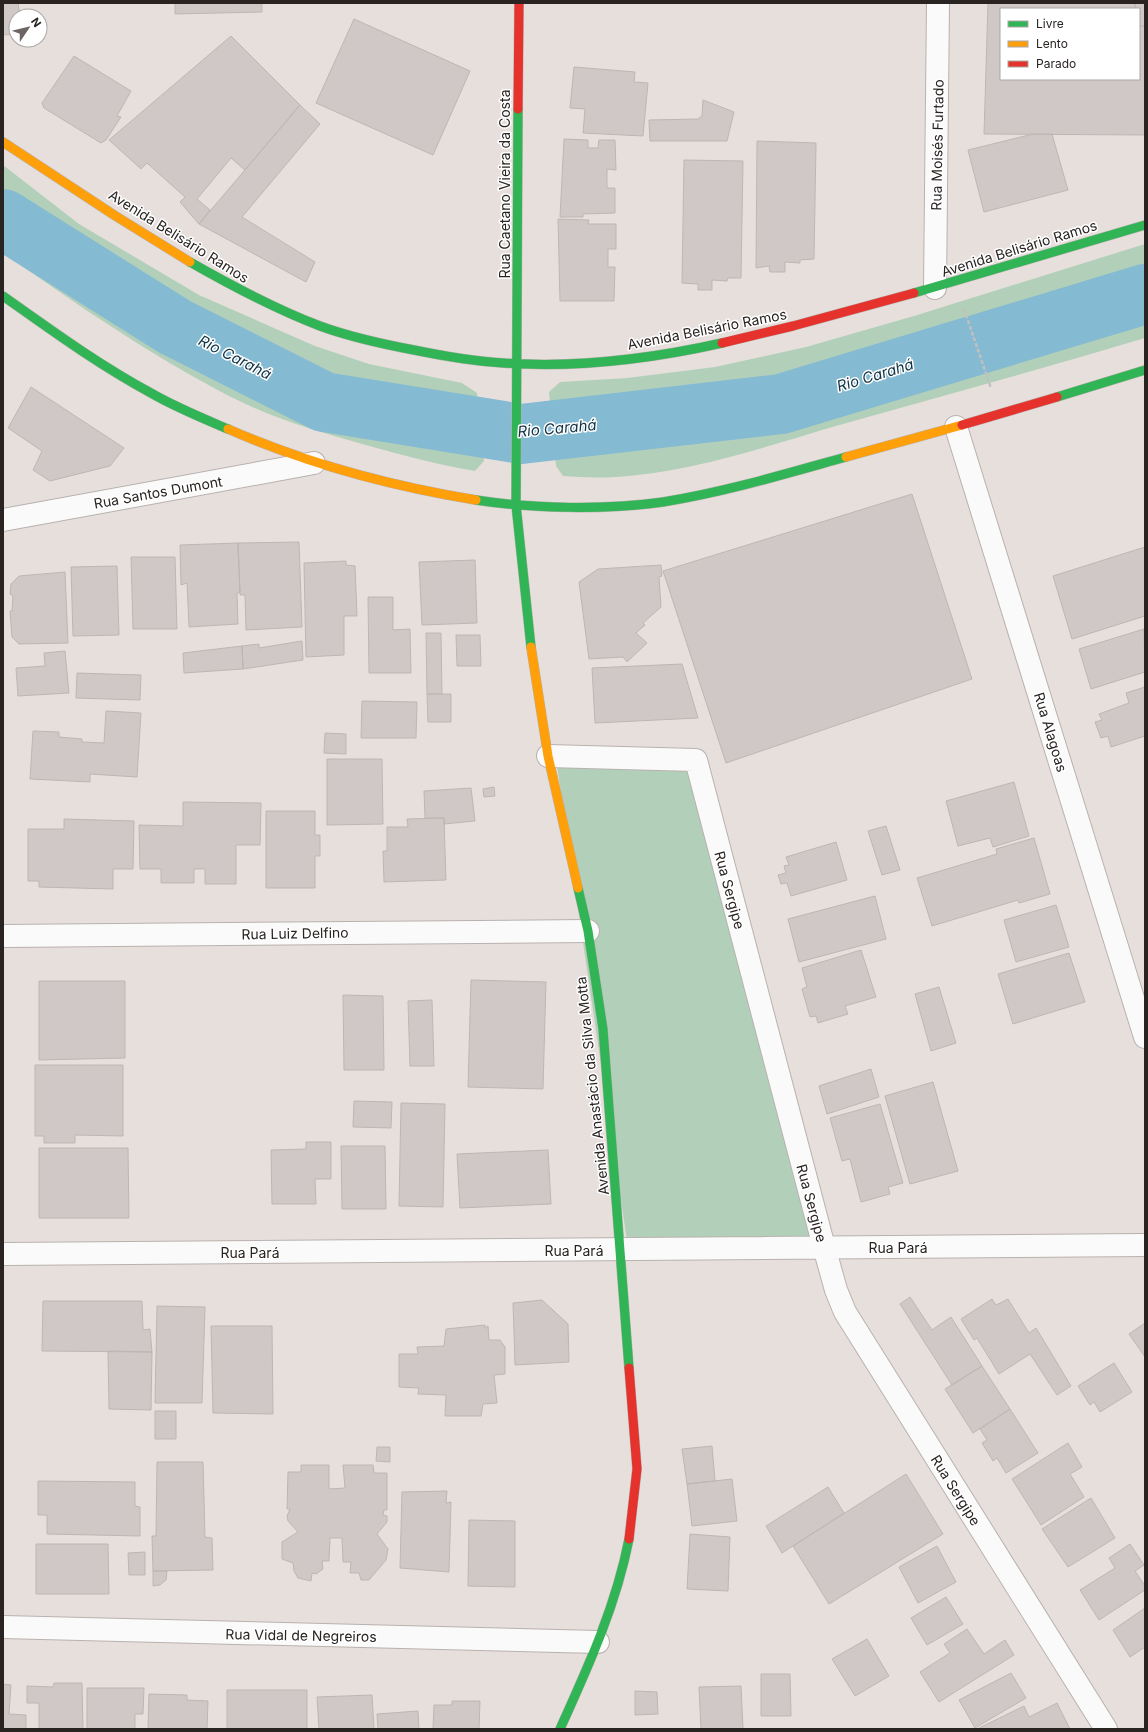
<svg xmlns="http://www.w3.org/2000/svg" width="1148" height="1732" font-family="Inter,sans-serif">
<rect width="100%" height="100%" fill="#e7dfdc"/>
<path fill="#b2d0b9" d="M3,165L79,224L199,295L315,346L369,364L462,383L477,393L484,461L475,471C438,465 402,455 366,445C318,432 269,417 225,394C147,353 75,303 3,253Z
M1145,244V338C1045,368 944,396 843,424C752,450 659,485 563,476L556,466L549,392L560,382L627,378L715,367L806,347L914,316Z
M557,766L689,771L815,1241H627Z"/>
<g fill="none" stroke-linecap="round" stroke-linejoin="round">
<path stroke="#84bad2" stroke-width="60" d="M3,219L175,327L324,402L521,434L781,404L1145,294"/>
</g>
<path fill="#cfc8c6" stroke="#bdb7b4" d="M3,3H18L20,16H16V34L3,35Z
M175,3H262V12L175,14Z
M988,3H1135V9H1001V79H1139V26H1145V135L984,134Z
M1135,3H1145V26H1139V9H1135Z
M354,19L470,71L433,155L316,103Z
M231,36L300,105L245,170L231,158L197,199L210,210L199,224L180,202L185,197L147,163L141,169L109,140Z
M74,56L131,91L117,116L121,117L106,140L101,143L44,108L42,103Z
M574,67L635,72L634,82L648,83L643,136L583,133L585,109L570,108Z
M703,100L734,112L727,141H650L649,120L698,119L702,116Z
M300,105L320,124L242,217L315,262L306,282L199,224Z
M1033,134H1052L1068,190L984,212L968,150Z
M564,139L588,140V148H598L599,140H615L616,170L607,169V188H615V213L583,214V217H560Z
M757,141L816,143L814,259L800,260V263L785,262V272H770L769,266L756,268Z
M684,160L743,161L741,278H728L727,281L712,280V290H698V284L682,283Z
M558,219L589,220L588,224H616V249H608V267H615L614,301H560Z
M31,387L124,448L110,466L50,481L33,470L42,451L8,428Z
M912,494L972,679L726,763L663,571Z
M299,542L302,627L246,630L245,595H240L238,543Z
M238,543L240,592L237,593L238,624L189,627L187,583L181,585L180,545Z
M1145,547V616L1072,639L1053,576Z
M131,557H175L177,629H133Z
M475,560L477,623L422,625L419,562Z
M346,561V565L355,566L357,616H344V655L306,657L304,563Z
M661,565L662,576L659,577L661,607L643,623L645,625L636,633L647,643L627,662L623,657L589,659L579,582L598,569Z
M117,566L119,635L73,636L71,567Z
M65,572L68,643L19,644L12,637L10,611H12L13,596L10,594L11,584L19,576Z
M368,597H393V630L410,629L411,673H369Z
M1144,629L1145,672L1091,689L1079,649Z
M426,633H441L442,694H427Z
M456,635H480L481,666H457Z
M302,641L303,660L243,669L242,646L259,644V648Z
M242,646L243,669L184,673L183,653Z
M65,651L69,693L18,696L16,668L45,666L44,653Z
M682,664L698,718L595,723L592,668Z
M77,673L141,675L140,700L76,698Z
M1145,687V736L1111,747L1108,736L1101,738L1095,722L1102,720L1099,714L1129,703L1126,693Z
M427,694H451V722H428Z
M362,701L417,702L416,738H361Z
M106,711L141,713L137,777L90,774V782L30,779L33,731L59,732V737L82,739V742L104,743Z
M325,733L346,734V754L324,753Z
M327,759H382L383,824L327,825Z
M1014,782L1029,836L993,847L990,838L958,846L946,801Z
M494,787L495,796L484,797L483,789Z
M471,788L475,821L444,824V818H425L424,791Z
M183,802L261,803L260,845H236V884H205V869H194V883H161V869H140L139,825L183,826Z
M266,811H315V835H320V856H315V888H266Z
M444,818L446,880L384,882L383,851H387V827H408L407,819Z
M64,819L134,821L133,869H113V889L39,887V881H28V829H64Z
M886,826L900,870L882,875L868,831Z
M1034,838L1050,894L1019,903L1018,900L932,926L917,878L997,854L996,849Z
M836,842L847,880L791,896L787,883L781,884L778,875L786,873L784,866L789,865L786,857Z
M875,896L886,939L799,962L788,919Z
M1056,905L1069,947L1016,962L1004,920Z
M861,950L876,997L845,1006L848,1014L818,1023L816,1016L810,1017L802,989L807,987L802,968Z
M1069,953L1085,1002L1013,1024L998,974Z
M471,980L546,982L543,1089L468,1087Z
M39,981H125V1058L39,1060Z
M939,987L956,1043L931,1051L915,994Z
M343,995L383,996L384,1070H344Z
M432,1000L434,1066H410L408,1001Z
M35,1065H123V1136L75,1135V1143H44V1136H35Z
M871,1069L879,1097L827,1114L819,1086Z
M933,1082L958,1171L910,1184L885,1096Z
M354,1101L392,1102L391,1128L353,1127Z
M401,1103L445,1104L443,1207L399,1206Z
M880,1104L903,1183L888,1187L890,1194L861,1202L850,1159L842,1161L830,1118Z
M306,1142H331V1179H315L316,1204H272L271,1150L306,1149Z
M341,1146H385L386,1209H342Z
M39,1148H128L129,1218H39Z
M548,1150L551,1204L460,1208L457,1154Z
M910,1297L932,1330L951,1317L982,1366L952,1385L900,1304Z
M992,1299L996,1305L1008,1299L1029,1333L1036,1328L1071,1386L1057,1395L1030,1354L999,1374L977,1338L974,1340L961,1319Z
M542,1300L568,1324L569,1362L515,1365L513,1303Z
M43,1301H142L143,1330L150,1329L152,1352L42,1351Z
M157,1306L205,1307L202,1403H155Z
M1145,1323V1357L1129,1334Z
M485,1325V1328L488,1326L489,1340H500L505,1347V1374L494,1375L497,1403L483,1404L481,1416H445L446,1395L418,1394L419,1388L399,1387V1354H418L417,1347L444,1346L446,1329Z
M211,1326H272L273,1414L213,1413Z
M108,1351L152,1352L151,1410L109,1409Z
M1114,1363L1132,1392L1100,1412L1094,1402L1090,1405L1078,1386Z
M982,1366L1010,1409L973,1433L945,1389Z
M1010,1409L1038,1453L1006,1473L997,1458L993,1461L982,1443L987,1440L980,1429Z
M155,1411H176V1439H155Z
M1068,1443L1082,1467L1070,1474L1084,1497L1041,1525L1012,1479Z
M712,1446L715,1481L687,1484L682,1449Z
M377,1447H390V1462L376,1461Z
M157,1462H203L205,1537L212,1538L213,1570L153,1571L152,1536H156Z
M301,1465H329V1489L345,1488L343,1465H373L374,1473H387V1510H384L383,1515L387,1516V1522L377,1534L388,1549L386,1560L369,1580H361L359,1573H350L351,1562H343L342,1538H330L329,1561H322L323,1569L316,1574L312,1573L311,1581L298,1578L294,1571L293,1563L282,1559V1542L298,1532L288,1521L287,1516L290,1509H287L288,1472H301Z
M906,1474L943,1534L829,1604L793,1546Z
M732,1479L737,1521L692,1526L687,1484Z
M38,1481L135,1482V1506L140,1507V1536L47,1534V1515H38Z
M828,1487L844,1513L782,1553L766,1526Z
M447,1491L446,1503L451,1502L449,1572L400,1568L402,1492Z
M1091,1498L1115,1538L1068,1567L1042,1529Z
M469,1520L515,1521V1587L468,1586Z
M690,1534L730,1537L728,1591L687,1589Z
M36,1544H108L109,1594H36Z
M1130,1544L1144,1565L1135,1571L1145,1586V1590L1099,1620L1080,1590L1115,1568L1109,1558Z
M937,1546L956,1582L918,1603L899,1567Z
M145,1552V1575H129L128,1553Z
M153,1571H167L166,1580L160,1585L153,1586Z
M946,1597L963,1624L927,1645L911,1618Z
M1145,1608V1647L1130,1657L1113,1630Z
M967,1629L984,1654L1005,1640L1014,1655L939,1702L920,1672L950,1653L944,1644Z
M867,1639L889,1676L855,1696L832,1659Z
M1011,1673L1026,1698L975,1728L959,1700Z
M761,1674H790L791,1716H761Z
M54,1683H82L83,1729H39V1703H27V1686L53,1687Z
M3,1684L11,1685L9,1714L26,1715V1729H3Z
M741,1686L743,1729H701L699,1687Z
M87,1688H144L143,1714H135V1729H87Z
M227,1690H307V1729H227Z
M635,1691L657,1692L658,1714L635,1715Z
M149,1694L187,1695V1700L208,1701L207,1729H148Z
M372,1695L374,1729H319L317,1697Z
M452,1701H480L479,1729H433L434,1705H452Z
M1057,1703L1070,1729H977L1024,1706L1029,1717Z
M418,1711L419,1729H378L377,1714Z"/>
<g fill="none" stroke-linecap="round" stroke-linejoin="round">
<defs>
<path id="street" d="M935,288L938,3
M956,427L1145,1037
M3,520L314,463
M548,756L696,760L824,1247L836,1290L845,1312L1106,1729
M3,936L588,931
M3,1254L1145,1245
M3,1627L598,1642"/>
<path id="fast" d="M518,109L516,505L531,647
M190,262C232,286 275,309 320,326C350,337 382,344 414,350C443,356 473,361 503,363C576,368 651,359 722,343
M914,293L1145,225
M3,296C51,330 99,365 151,393C175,407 202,418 228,429
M1057,397L1145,370
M476,500C533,509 607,510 663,502C725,492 785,474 846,457
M578,888L588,931L603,1029L629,1368
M560,1729C588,1667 616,1606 629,1539"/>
<path id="slow" d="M3,142L114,215L190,262
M228,429C308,464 390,486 476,500
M846,457L962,425
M531,647L548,756L578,888"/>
<path id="jam" d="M518,109L519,3
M722,343L793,326L914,293
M962,425L1057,397
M629,1539L637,1469L629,1368"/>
</defs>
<use href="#street" stroke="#b8b2af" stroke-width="24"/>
<use href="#fast" stroke="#b8b2af" stroke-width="10"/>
<use href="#slow" stroke="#b8b2af" stroke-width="10"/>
<use href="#jam" stroke="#b8b2af" stroke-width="10"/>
<path stroke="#c3bfbf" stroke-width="2.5" stroke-dasharray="4 2" stroke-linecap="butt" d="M964,309L991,388"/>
<use href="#street" stroke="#fbfafa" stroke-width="22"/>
<use href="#fast" stroke="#30b455" stroke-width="9"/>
<use href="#slow" stroke="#ff9f0a" stroke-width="9"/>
<use href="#jam" stroke="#e5322d" stroke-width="9"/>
</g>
<g text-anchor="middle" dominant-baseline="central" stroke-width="3" stroke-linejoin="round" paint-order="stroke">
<g font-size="14" fill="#292422" stroke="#fff">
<text transform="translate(937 145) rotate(-89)">Rua Moisés Furtado</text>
<text transform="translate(504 184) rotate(-90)">Rua Caetano Vieira da Costa</text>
<text transform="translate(179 236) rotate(32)">Avenida Belisário Ramos</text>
<text transform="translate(1019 248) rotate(-17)">Avenida Belisário Ramos</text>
<text transform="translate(707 329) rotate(-11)">Avenida Belisário Ramos</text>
<text transform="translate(158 492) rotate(-10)">Rua Santos Dumont</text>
<text transform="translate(1051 732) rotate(73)">Rua Alagoas</text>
<text transform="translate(730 890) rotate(75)">Rua Sergipe</text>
<text transform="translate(295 933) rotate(-1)">Rua Luiz Delfino</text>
<text transform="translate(592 1086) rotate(-96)">Avenida Anastácio da Silva Motta</text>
<text transform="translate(812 1203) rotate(75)">Rua Sergipe</text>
<text x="898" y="1247">Rua Pará</text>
<text x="574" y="1250">Rua Pará</text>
<text x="250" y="1252">Rua Pará</text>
<text transform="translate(956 1490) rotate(58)">Rua Sergipe</text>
<text transform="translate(301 1635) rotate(1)">Rua Vidal de Negreiros</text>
</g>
<g font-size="15" font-style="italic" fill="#103444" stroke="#fff">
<text transform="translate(235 357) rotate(27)">Rio Carahá</text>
<text transform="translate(875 375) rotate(-17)">Rio Carahá</text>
<text transform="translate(557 428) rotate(-5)">Rio Carahá</text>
</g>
</g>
<rect width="1148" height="1732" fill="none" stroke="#292422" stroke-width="8"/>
<rect x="1000" y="8" width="140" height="72" fill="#ffffff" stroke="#a9a7a7"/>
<rect x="1008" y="21" width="20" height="6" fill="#30b455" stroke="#a9a7a7"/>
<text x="1036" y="28" font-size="12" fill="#292422">Livre</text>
<rect x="1008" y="41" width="20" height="6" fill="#ff9f0a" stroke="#a9a7a7"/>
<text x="1036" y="48" font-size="12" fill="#292422">Lento</text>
<rect x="1008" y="61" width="20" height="6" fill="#e5322d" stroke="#a9a7a7"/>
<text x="1036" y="68" font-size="12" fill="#292422">Parado</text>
<g transform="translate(28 28) rotate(55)"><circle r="19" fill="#ffffff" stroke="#a9a7a7"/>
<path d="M0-3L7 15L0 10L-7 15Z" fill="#6c6563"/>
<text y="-6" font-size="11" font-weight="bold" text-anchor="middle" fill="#292422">N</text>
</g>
</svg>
